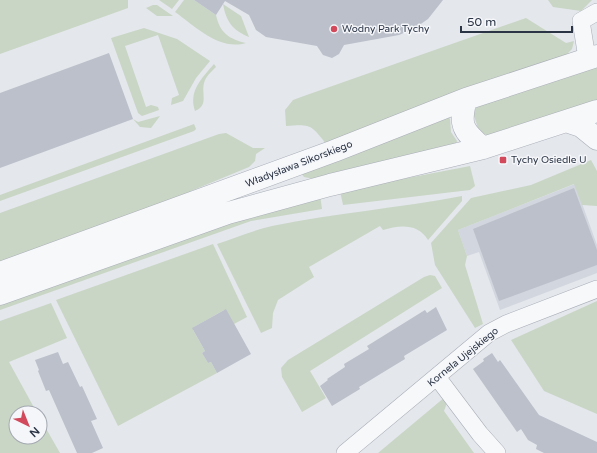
<svg xmlns="http://www.w3.org/2000/svg" width="597" height="453" font-family="'Varela Round',sans-serif">
<rect width="100%" height="100%" fill="#e4e7ec"/>
<path fill="#d2d6de" d="M575,184L597,245V273L500,310L479,252L467,256L458,230Z"/>
<path fill="#c9d6c5" d="M0,0H128V8L0,54Z
M159,0H179L172,9Z
M184,0H194L216,15C220,33 229,39 246,43C219,51 195,26 175,12Z
M548,0H592L581,11L553,7Z
M223,4L241,16L249,37C232,30 226,21 223,4Z
M153,5H157L173,16H157L146,8Z
M526,18L566,43L574,41L572,49L566,55L327,145C311,125 312,124 286,126L285,110L293,100L301,97Z
M144,28L177,39L210,61L196,78L183,101L171,105L172,98L179,95L158,35L125,46L146,107L151,105L158,107L159,110L142,116L138,113L111,38Z
M597,63V104L490,137L479,131L473,113L482,99Z
M214,64L216,67C211,72 206,76 204,83C201,94 209,105 195,111C188,91 202,78 214,64Z
M446,112L450,119L451,132L457,141L455,146L314,179L304,177L301,173Z
M160,116L151,128L140,127L133,119L138,122Z
M194,124L196,129L194,131L0,201V195Z
M226,133L253,148H265L256,154L255,161L249,167L191,191L192,195L0,264V213L219,134Z
M591,160L597,171V206L582,205L574,184L458,230L467,256L465,265L483,324L475,328L435,265L431,243L471,198L531,185Z
M470,166L475,186L470,190L343,205L340,191Z
M320,195L322,209L251,221L0,310V301L204,230Z
M462,196V201L428,240C418,223 399,225 383,230L380,226L309,267L314,277L278,300L273,313L272,328L261,333L217,244C235,238 254,230 272,226C335,213 399,208 462,196Z
M213,244L247,317L234,324L226,310H224L194,327L193,330L205,351L202,353L208,363L211,362L217,373L118,426L56,300Z
M430,275L435,276L442,288L310,371L326,398L302,412L282,377L281,368L288,360L424,277Z
M597,301V414L544,391L511,340Z
M51,303L67,338L9,362L37,413H16V437H40V418L60,453H0V321Z
M445,397L448,400L444,411L474,453H378Z"/>
<path fill="#bbc0ca" d="M194,0H443L428,19L415,28L399,35L344,45L339,54L332,58L323,55L317,46L266,37L256,30L249,15L225,1L216,15Z
M109,53L133,119L0,168V93Z
M574,188L597,250V265L499,301L473,229Z
M436,307L447,330L404,356L405,359L359,387L360,389L332,406L320,386L328,380L327,379L345,367L344,364L369,349L367,346L425,310L427,313Z
M226,309L251,354L217,373L211,362L208,363L202,353L205,351L192,328Z
M58,352L63,364L68,362L80,387L82,386L97,419L91,421L103,448L92,453H77L49,390L46,391L38,371L39,370L35,360Z
M492,353L498,362L500,360L539,415L597,442V453H544L536,449L537,445L528,440L521,429L517,432L473,369L484,361L483,359Z"/>
<g fill="none" stroke-linecap="round" stroke-linejoin="round">
<defs>
<path id="minor" d="M587,58L581,21L597,12
M437,377L480,434L497,453
M345,453L489,333L506,324L597,289"/>
<path id="tertiary" d="M466,99C459,125 462,130 483,148
M566,121L581,126L597,139
M0,273L334,151L466,99L597,56
M0,294L228,213L330,185L483,148L597,111"/>
</defs>
<use href="#minor" stroke="#a9aeb7" stroke-width="18"/>
<use href="#tertiary" stroke="#a9aeb7" stroke-width="23"/>
<use href="#minor" stroke="#f7f8fa" stroke-width="17"/>
<use href="#tertiary" stroke="#f7f8fa" stroke-width="22"/>
</g>
<g fill="#d1495b" stroke="#f4f6f9" stroke-width="1.5">
<circle cx="334" cy="29" r="4"/>
<rect x="499" y="156" width="8" height="8" rx="2"/>
</g>
<g text-anchor="middle" dominant-baseline="central" stroke-width="3" stroke-linejoin="round" paint-order="stroke">
<g font-size="10" fill="#2b3445" stroke="#f4f6f9" text-anchor="start">
<text x="342" y="29">Wodny Park Tychy</text>
<text x="511" y="160">Tychy Osiedle U</text>
</g>
<g font-size="10" fill="#2b3445" stroke="#f4f6f9">
<text transform="translate(299 164) rotate(-21)">Władysława Sikorskiego</text>
<text transform="translate(463 357) rotate(-39)">Kornela Ujejskiego</text>
</g>
</g>
<g transform="translate(28 425) rotate(137)"><circle r="19" fill="#f4f6f9" stroke="#a4a8b1"/>
<path d="M0-3L7 15L0 10L-7 15Z" fill="#d1495b"/>
<text y="-6" font-size="11" font-weight="bold" text-anchor="middle" fill="#2b3445">N</text>
</g>
<path d="M461 26v6h111v-6" fill="none" stroke="#2b3445" stroke-width="2"/>
<text x="467" y="26" font-size="12" fill="#2b3445" stroke="#f4f6f9" stroke-width="3" paint-order="stroke">50 m</text>
</svg>
